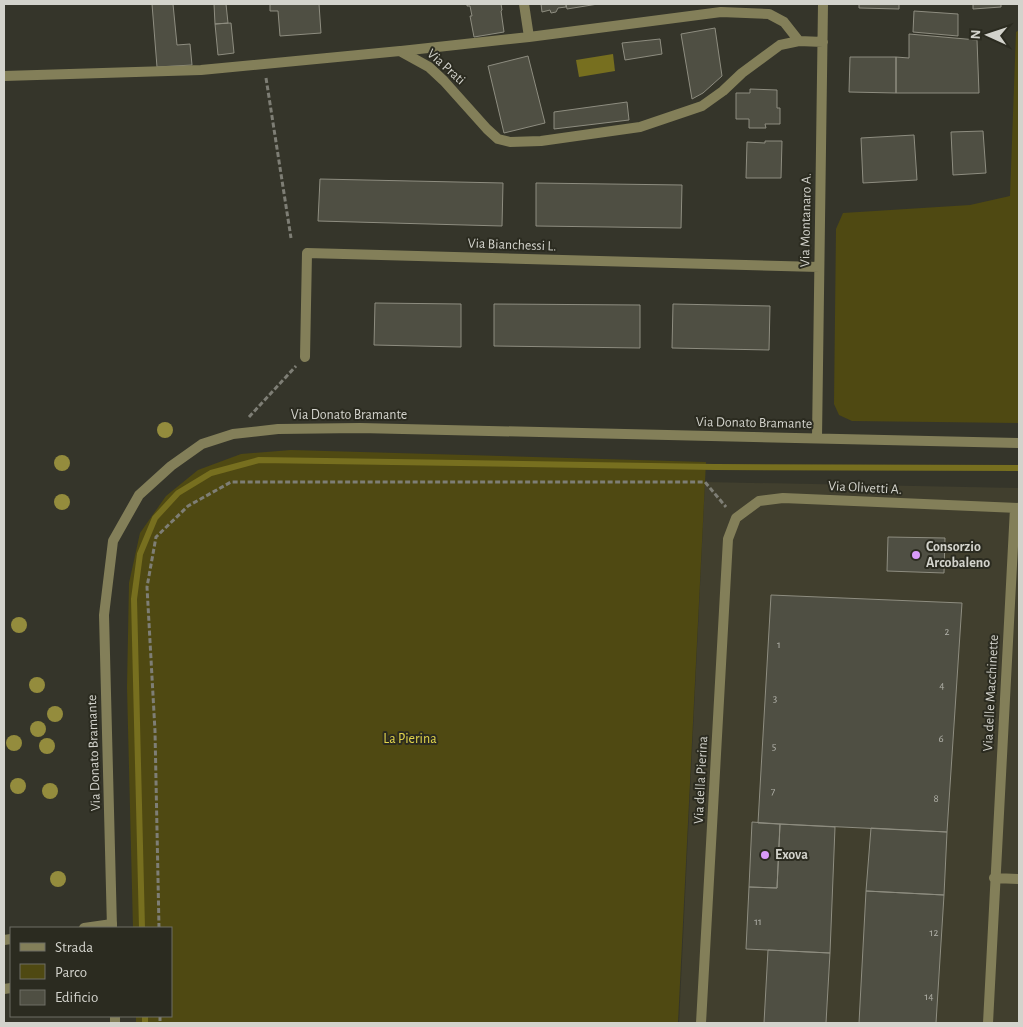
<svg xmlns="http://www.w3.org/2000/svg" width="1023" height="1027" font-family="'Alegreya Sans',sans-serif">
<rect width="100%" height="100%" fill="#35352a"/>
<path fill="#413f2e" d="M705,482L1019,488V1023H679Z"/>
<path fill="#4f4912" d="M1019,30V423L852,421L839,415L834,404L836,229L843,213L970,205L1010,196L1016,32Z
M291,450L706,462L678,1023H136V1016H171V928H133L127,687L129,583L140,533L166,496L198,470L241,454Z"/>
<path fill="#776f1f" d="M613,54L615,71L579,77L576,60Z"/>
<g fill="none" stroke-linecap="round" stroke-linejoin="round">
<path stroke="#776f1f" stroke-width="6" d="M142,928L134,599L140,554L155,518L178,493L211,473L259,460L715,467L1019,468
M145,1016V1023"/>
</g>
<path fill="#4f4f43" stroke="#8e8d80" d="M147,4H173L177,45L190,44L192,65L157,67L152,4Z
M214,4H226L228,23L215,24Z
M270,4H319L321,33L280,36L278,11H270Z
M467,4H501L502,10L501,11L504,32L474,37L470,16H472L470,6H467Z
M541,4H566V7L558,8L556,12L551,13L550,10L542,12Z
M566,4H598L567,9Z
M859,4H899V9L859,8Z
M973,4H1001V7L973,9Z
M914,11L958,14V36L913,32Z
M231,23L234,53L218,55L215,24Z
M715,28L722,76L703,93L692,99L681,34Z
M909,34L977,40L979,93H896V57L909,58Z
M660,39L662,54L625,60L622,43Z
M528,56L545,123L504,133L488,66Z
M850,57H896V93L849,92Z
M750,89L777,90V108H780V124H765L766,128H749V119H736V93H750Z
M627,102L629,120L554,129V112Z
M983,131L986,173L953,175L951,132Z
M914,135L917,180L863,183L861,138Z
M765,141H782L781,178H746L747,142L765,143Z
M320,179L503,183L502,226L318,221Z
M536,183L682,185L681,228L536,226Z
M375,303L461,304V347L374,345Z
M494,304L640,305V348L494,346Z
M673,304L770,306L769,350L672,348Z
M888,537L945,538L944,573L887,571Z
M771,595L962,603L947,832L758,823Z
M752,822L780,824L777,888L749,887Z
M780,824L835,827L830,953L746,949L749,887L777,888Z
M871,828L947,832L944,895L866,891Z
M866,891L944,895L936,1023H859Z
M768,950L830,953L826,1023H764Z"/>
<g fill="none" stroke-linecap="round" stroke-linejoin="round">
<path stroke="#7e7e75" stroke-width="3" stroke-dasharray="5 2.5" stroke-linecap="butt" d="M266,78L291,238
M249,417L296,366
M159,928L155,731L147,587L156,537L188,506L231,482H705L726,507
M160,1016V1023"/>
<path stroke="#837f59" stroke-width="10" d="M84,928L112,924
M4,940L11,939
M4,989L11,988"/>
<path stroke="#837f59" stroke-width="10" d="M524,4L529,37
M401,51L529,37L721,12L769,14L784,22L799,41
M4,76L201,70L400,51L429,67L444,81L487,129L498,139L510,142L541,141L640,127L702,106L723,91L742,73L780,45L799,41L823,42
M305,357L307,253L819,267
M817,438L823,4
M994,878L1019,879
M112,928L104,615L113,541L139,495L171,466L202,444L233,434L278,429L360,428L1019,443
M115,1016V1023
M701,1023L728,539L736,518L759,501L783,498L1019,508
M988,1023L1015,508"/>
</g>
<g fill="#948c3d">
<circle cx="165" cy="430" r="8"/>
<circle cx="62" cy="463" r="8"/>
<circle cx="62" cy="502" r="8"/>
<circle cx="19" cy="625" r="8"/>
<circle cx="37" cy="685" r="8"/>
<circle cx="55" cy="714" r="8"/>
<circle cx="38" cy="729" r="8"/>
<circle cx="14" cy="743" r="8"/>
<circle cx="47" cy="746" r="8"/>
<circle cx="18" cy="786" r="8"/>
<circle cx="50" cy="791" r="8"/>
<circle cx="58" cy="879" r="8"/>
</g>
<g fill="#d89af8" stroke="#2b2b20" stroke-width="2">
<circle cx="916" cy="555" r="5"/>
<circle cx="765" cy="855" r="5"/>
</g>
<g text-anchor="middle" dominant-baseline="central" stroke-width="4" stroke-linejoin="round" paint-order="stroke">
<g font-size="11" fill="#b2b2aa">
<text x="947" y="631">2</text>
<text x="779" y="644">1</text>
<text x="942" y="685">4</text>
<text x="775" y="698">3</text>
<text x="941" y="738">6</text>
<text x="774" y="746">5</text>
<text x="773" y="791">7</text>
<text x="936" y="798">8</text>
<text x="758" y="921">11</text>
<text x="934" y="932">12</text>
<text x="929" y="996">14</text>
</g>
<g font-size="14" fill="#d3d3cc" stroke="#2b2b20">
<text transform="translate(446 67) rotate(42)">Via Prati</text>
<text transform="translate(806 220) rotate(-89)">Via Montanaro A.</text>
<text transform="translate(512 245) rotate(2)">Via Bianchessi L.</text>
<text x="349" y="415">Via Donato Bramante</text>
<text transform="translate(754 423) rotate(1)">Via Donato Bramante</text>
<text transform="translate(865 488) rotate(3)">Via Olivetti A.</text>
<text transform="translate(991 693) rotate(-87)">Via delle Macchinette</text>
<text transform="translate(94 753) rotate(-92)">Via Donato Bramante</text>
<text transform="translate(701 780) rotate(-87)">Via della Pierina</text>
</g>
<g font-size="14" font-weight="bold" fill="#d3d3cc" stroke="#2b2b20" text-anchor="start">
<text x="926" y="547">Consorzio<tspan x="926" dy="16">Arcobaleno</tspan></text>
<text x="775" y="855">Exova</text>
</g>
<g font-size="14" fill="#e2d44c" stroke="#2b2b20">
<text x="410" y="739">La Pierina</text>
</g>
</g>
<rect width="1023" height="1027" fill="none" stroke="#d3d3cc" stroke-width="10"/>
<rect x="10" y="927" width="162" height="90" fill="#2b2b20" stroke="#6e6e65"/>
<rect x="20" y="943" width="25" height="8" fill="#837f59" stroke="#6e6e65"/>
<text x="55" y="952" font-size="15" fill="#d3d3cc">Strada</text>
<rect x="20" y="964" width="25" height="15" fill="#4f4912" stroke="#6e6e65"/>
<text x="55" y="977" font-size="15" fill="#d3d3cc">Parco</text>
<rect x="20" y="990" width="25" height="15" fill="#4f4f43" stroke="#6e6e65"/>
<text x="55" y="1002" font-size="15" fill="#d3d3cc">Edificio</text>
<g transform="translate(988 35) rotate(273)" stroke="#2b2b20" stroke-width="4" paint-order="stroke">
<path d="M0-4L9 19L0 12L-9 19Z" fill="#d3d3cc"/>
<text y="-8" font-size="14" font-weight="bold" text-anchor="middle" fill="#d3d3cc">N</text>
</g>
</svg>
